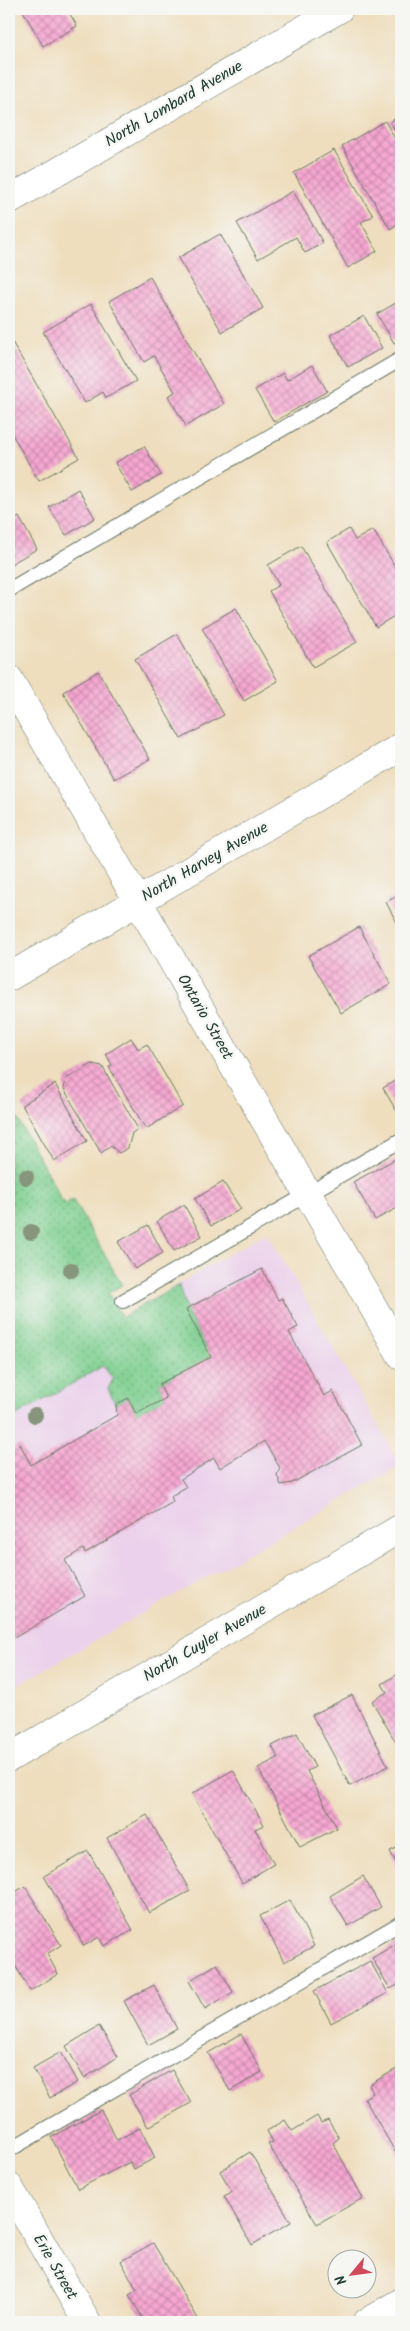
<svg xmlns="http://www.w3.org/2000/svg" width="410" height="2331" font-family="Kalam,sans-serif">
<defs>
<pattern id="park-dots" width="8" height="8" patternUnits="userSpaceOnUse" patternTransform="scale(1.25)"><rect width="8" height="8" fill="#7ecf90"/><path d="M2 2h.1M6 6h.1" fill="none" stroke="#67a976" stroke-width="1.8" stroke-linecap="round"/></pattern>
<pattern id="building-cross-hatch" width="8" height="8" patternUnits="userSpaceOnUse" patternTransform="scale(1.25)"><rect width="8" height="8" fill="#f7a7d2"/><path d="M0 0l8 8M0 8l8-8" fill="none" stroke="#c789ab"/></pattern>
</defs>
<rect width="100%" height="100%" fill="#f6f6f2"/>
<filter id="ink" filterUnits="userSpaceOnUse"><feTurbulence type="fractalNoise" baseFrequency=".02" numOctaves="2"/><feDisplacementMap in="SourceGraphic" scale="10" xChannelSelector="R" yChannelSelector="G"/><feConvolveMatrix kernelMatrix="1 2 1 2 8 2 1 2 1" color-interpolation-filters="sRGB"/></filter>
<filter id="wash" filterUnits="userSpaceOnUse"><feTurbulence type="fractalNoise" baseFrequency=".0096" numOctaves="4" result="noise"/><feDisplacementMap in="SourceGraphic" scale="20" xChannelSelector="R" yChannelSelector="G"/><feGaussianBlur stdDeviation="1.12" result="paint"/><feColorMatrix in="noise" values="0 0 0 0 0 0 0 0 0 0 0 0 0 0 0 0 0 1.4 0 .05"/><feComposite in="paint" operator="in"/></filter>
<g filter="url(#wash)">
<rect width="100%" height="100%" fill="#eedebe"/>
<path fill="#ebd1eb" d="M9,1103L64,1204L73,1200L122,1285L108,1293L122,1317L267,1232L401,1466L9,1690Z"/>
<path fill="url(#park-dots)" stroke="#4e8662" d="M9,1103L64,1204L73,1200L122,1285L108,1293L122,1317L179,1285L186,1309L211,1357L159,1384L166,1398L136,1414L128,1398L116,1405L108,1389L113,1379L103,1366L9,1420Z"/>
<g id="blocks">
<path fill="url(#building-cross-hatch)" d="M22,9H67L77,26L43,46Z
M401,115V140L390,122Z
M385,121L401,149V222L390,229L342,146Z
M334,150L373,216L361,222L377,251L348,268L294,173Z
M293,191L323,243L305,253L296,237L258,259L237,223Z
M220,234L263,308L222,332L178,258Z
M150,277L224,404L186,426L168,396L175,392L154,356L144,362L109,301Z
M401,300V339L394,343L377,314Z
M91,304L136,381L106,398L103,392L85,403L43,332Z
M364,316L382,348L348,367L330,335Z
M12,342L79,458L39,481L9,429V344Z
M312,365L327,391L274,422L255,390L283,373L287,380Z
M144,446L161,475L132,492L115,463Z
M78,489L95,518L66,535L49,507Z
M19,517L37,549L9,565V523Z
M349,529L355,540L373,530L399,573L401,572V612L376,627L327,542Z
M301,546L357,642L313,667L269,591L279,585L268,565Z
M236,608L278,681L244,701L202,628Z
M177,634L224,715L181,739L135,659Z
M98,671L150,759L114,779L63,692Z
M401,894V931L386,902Z
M359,927L391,984L341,1013L308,956Z
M131,1038L138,1049L147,1044L183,1106L146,1129L109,1067L112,1065L106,1054Z
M92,1064L102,1066L138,1129L132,1133L128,1148L119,1153L111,1146L101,1153L64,1089L66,1079Z
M401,1077V1114L399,1115L383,1088Z
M55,1084L87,1141L54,1161L22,1105Z
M401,1156V1206L375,1220L353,1182Z
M223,1182L241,1209L211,1226L195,1199Z
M184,1205L202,1236L174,1251L157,1221Z
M148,1225L163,1253L135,1269L118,1242Z
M262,1269L278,1300L282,1298L298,1327L289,1332L324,1396L333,1391L362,1445L292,1483L281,1485L277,1475L280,1468L264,1441L220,1468L214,1458L181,1479L186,1487L171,1496L173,1502L85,1553L83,1549L65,1560L85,1596L9,1641V1451L20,1444L31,1465L117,1415L116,1405L128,1398L136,1414L166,1398L159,1384L211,1357L186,1309Z
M401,1672V1751L372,1701L387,1692L382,1684Z
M352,1695L388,1766L350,1786L312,1715Z
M297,1733L315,1767L307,1771L337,1828L300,1847L258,1768L278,1758L272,1746Z
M233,1770L264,1825L255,1829L274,1864L242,1883L192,1794Z
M147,1815L190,1891L149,1913L107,1838Z
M401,1846V1873L390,1851Z
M88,1851L133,1930L104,1946L99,1937L84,1946L44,1876Z
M363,1876L381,1907L348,1926L330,1896Z
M25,1886L61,1945L47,1954L58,1974L30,1991L9,1955V1896Z
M290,1900L314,1946L284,1962L260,1916Z
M401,1941V1983L390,1989L372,1958Z
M370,1961L388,1993L331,2023L314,1991Z
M217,1964L233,1992L205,2009L189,1981Z
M154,1985L177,2029L148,2045L124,2001Z
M99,2026L118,2057L84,2078L66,2046Z
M241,2034L262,2072L230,2091L208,2053Z
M61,2052L78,2082L50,2098L33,2068Z
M398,2068L401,2072L400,2160L364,2098L373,2093L369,2085Z
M172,2070L191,2103L148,2127L129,2095Z
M101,2110L117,2140L140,2128L155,2158L134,2169L130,2162L78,2189L51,2137Z
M317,2116L321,2123L328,2120L339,2138L333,2143L363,2198L317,2224L268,2144L273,2142L267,2131L285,2120L292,2131Z
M250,2152L291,2222L252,2245L224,2196L232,2192L220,2171Z
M153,2243L200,2322H145L129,2295L137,2290L121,2261Z"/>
</g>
</g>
<g filter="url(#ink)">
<use href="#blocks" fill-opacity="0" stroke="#677564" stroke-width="1"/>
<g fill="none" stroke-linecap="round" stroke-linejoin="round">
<defs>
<path id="service" d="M9,590L401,359
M123,1301L401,1140
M9,2150L401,1923"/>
<path id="minor" d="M9,200L339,9
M9,679L401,1355
M9,977L401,747
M9,1758L401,1528
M9,2187L87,2322"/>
<path id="tertiary" d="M367,2322L401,2302"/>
</defs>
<use href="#service" stroke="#677564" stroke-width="16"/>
<use href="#minor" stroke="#677564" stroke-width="29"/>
<use href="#tertiary" stroke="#677564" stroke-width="29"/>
<use href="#service" stroke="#fff" stroke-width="14"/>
<use href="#minor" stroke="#fff" stroke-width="28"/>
<use href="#tertiary" stroke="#fff" stroke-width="28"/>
</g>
<g fill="#87957c">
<circle cx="26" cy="1177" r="8"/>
<circle cx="31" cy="1232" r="8"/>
<circle cx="71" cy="1270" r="8"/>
<circle cx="35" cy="1415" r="8"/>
</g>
</g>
<g text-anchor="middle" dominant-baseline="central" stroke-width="4.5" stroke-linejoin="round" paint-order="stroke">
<g font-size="16" fill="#1f3d34" stroke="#f6f6f2">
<text transform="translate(174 104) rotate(-30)">North Lombard Avenue</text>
<text transform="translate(205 862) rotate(-30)">North Harvey Avenue</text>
<text transform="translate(205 1017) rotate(60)">Ontario Street</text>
<text transform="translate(205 1643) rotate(-30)">North Cuyler Avenue</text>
<text transform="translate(55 2267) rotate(60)">Erie Street</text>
</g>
</g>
<rect width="410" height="2331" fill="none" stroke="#f6f6f2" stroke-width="30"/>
<g transform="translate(352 2274) rotate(241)"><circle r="24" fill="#f6f6f2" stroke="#a0aca6"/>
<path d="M0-4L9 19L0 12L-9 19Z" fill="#d1495b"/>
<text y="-8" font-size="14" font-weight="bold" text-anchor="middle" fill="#1f3d34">N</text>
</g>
</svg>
